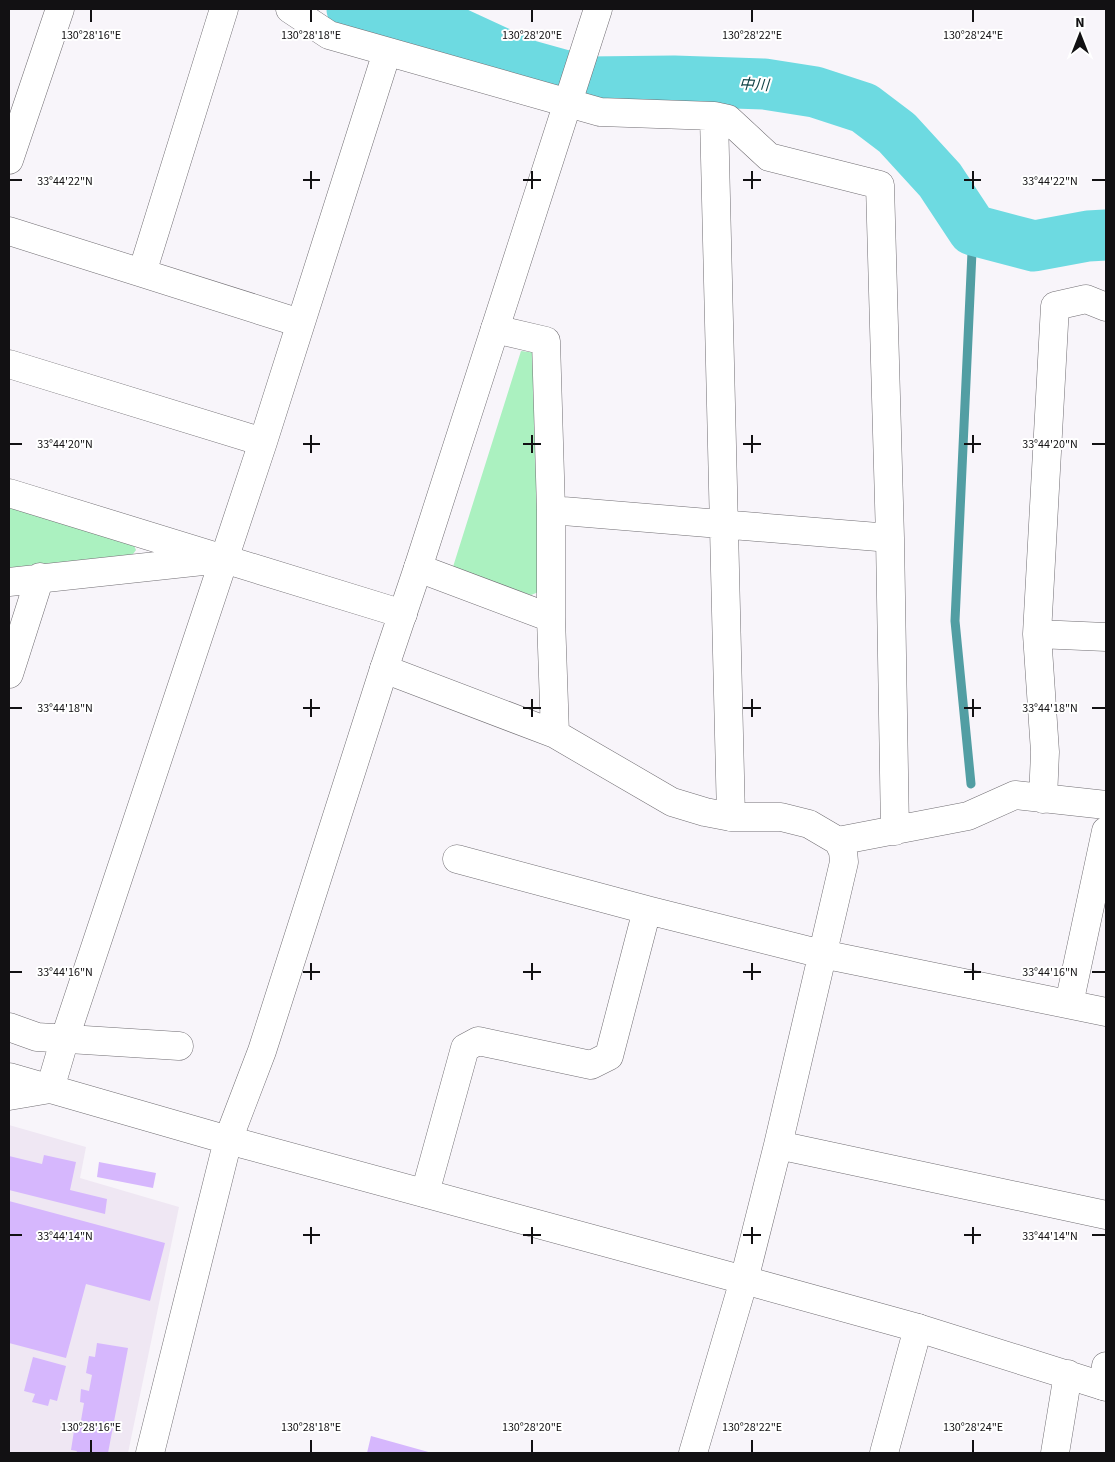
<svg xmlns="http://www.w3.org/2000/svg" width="1115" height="1462" font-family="'Source Sans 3','Noto Sans JP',sans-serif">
<rect width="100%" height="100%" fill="#f8f5fa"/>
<path fill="#efe7f3" d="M9,1125L86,1147L80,1178L179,1207L128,1453H9Z"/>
<path fill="#abf1c0" d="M521,351L537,353L541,591L531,595L452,570Z
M9,504L133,543L136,550L130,558L9,569Z"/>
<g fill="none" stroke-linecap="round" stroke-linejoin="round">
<path stroke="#529ea3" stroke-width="9" d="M971,784L955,621L973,230"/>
<path stroke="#6ddae1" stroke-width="51" d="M352,9L442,26L527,65L588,82L674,81L764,84L815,92L864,108L897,133L940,180L973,230L1034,246L1088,236L1106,235"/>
</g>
<path fill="#d6b7fd" d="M44,1155L76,1162L70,1190L107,1199L105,1214L9,1190V1156L42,1164Z
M99,1162L156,1173L153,1188L97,1177Z
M9,1201L165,1243L150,1301L86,1284L66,1358L9,1343Z
M97,1343L128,1348L108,1453H76L77,1451L71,1450L74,1431L79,1432L84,1403L80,1402L81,1389L89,1391L92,1375L86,1373L89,1356L95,1357Z
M33,1357L66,1366L57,1401L50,1399L48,1406L32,1402L35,1394L24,1391Z
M371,1436L432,1453H367Z"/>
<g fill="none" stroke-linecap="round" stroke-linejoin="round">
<defs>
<path id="street" d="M290,9L329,35L600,112L714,116L728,119L769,157L880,185L890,538L895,831
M714,116L731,817
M9,160L60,9
M9,231L142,273L224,9
M142,273L300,323
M495,329L546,341L551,510V618L555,734
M9,364L263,442
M9,493L403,614
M551,510L890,538
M418,568L551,618
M9,582L212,560
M1037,634L1106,637
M384,669L555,734L672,802L705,812L731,817H781L809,824L838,841L843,851L844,862L778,1145L744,1280L693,1453
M9,674L40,577
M1043,799L1045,752L1037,634L1055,306L1086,299L1106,307
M838,841L968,816L1015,795L1106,805
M647,910L822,954L1106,1012
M1069,1004L1106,831
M9,1027L37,1037L179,1046
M9,1096L50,1089L65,1038L263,442L387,52
M778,1145L1106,1215
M425,1193L465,1048L478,1041L591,1065L609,1056L647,910L457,859
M1103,1386L1106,1366
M884,1453L918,1328"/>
<path id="secondary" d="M9,1077L228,1140L744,1280L918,1328L1106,1387
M150,1453L228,1140L262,1051L384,669L418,568L598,9
M1055,1453L1068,1374"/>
</defs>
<use href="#street" stroke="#716e73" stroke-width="29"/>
<use href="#secondary" stroke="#716e73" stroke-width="29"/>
<use href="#street" stroke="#fff" stroke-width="28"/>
<use href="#secondary" stroke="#fff" stroke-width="28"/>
</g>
<path fill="none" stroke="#121113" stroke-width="2" d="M91,10V22M311,10V22M532,10V22M752,10V22M973,10V22M311,171V189M532,171V189M752,171V189M973,171V189M10,180H22M303,180H320M523,180H541M743,180H761M964,180H981M1092,180H1105M311,435V453M532,435V453M752,435V453M973,435V453M10,444H22M303,444H320M523,444H541M743,444H761M964,444H981M1092,444H1105M311,699V717M532,699V717M752,699V717M973,699V717M10,708H22M303,708H320M523,708H541M743,708H761M964,708H981M1092,708H1105M311,963V980M532,963V980M752,963V980M973,963V980M10,972H22M303,972H320M523,972H541M743,972H761M964,972H981M1092,972H1105M311,1227V1244M532,1227V1244M752,1227V1244M973,1227V1244M10,1235H22M303,1235H320M523,1235H541M743,1235H761M964,1235H981M1092,1235H1105M91,1440V1452M311,1440V1452M532,1440V1452M752,1440V1452M973,1440V1452"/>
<g text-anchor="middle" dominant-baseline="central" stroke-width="4" stroke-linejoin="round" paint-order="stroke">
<g font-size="15" font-style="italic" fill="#134548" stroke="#fff">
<text transform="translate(754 85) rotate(3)">中川</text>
</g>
</g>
<g font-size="12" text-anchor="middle" fill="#121113" stroke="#fff" stroke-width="4" stroke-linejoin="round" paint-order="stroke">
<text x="91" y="39">130°28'16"E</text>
<text x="311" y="39">130°28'18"E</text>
<text x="532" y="39">130°28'20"E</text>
<text x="752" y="39">130°28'22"E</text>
<text x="973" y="39">130°28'24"E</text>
<text x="65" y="185">33°44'22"N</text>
<text x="1050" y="185">33°44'22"N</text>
<text x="65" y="448">33°44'20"N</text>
<text x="1050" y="448">33°44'20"N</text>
<text x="65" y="712">33°44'18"N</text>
<text x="1050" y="712">33°44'18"N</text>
<text x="65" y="976">33°44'16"N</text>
<text x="1050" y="976">33°44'16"N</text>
<text x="65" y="1240">33°44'14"N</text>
<text x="1050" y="1240">33°44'14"N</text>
<text x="91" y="1431">130°28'16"E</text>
<text x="311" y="1431">130°28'18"E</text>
<text x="532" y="1431">130°28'20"E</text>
<text x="752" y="1431">130°28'22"E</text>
<text x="973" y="1431">130°28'24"E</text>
</g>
<rect width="1115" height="1462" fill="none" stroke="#121113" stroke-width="20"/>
<g transform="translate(1080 35)" stroke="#ffffff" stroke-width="4" paint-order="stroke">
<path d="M0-4L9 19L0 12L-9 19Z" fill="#121113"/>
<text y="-8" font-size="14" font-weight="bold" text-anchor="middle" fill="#121113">N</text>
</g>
</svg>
